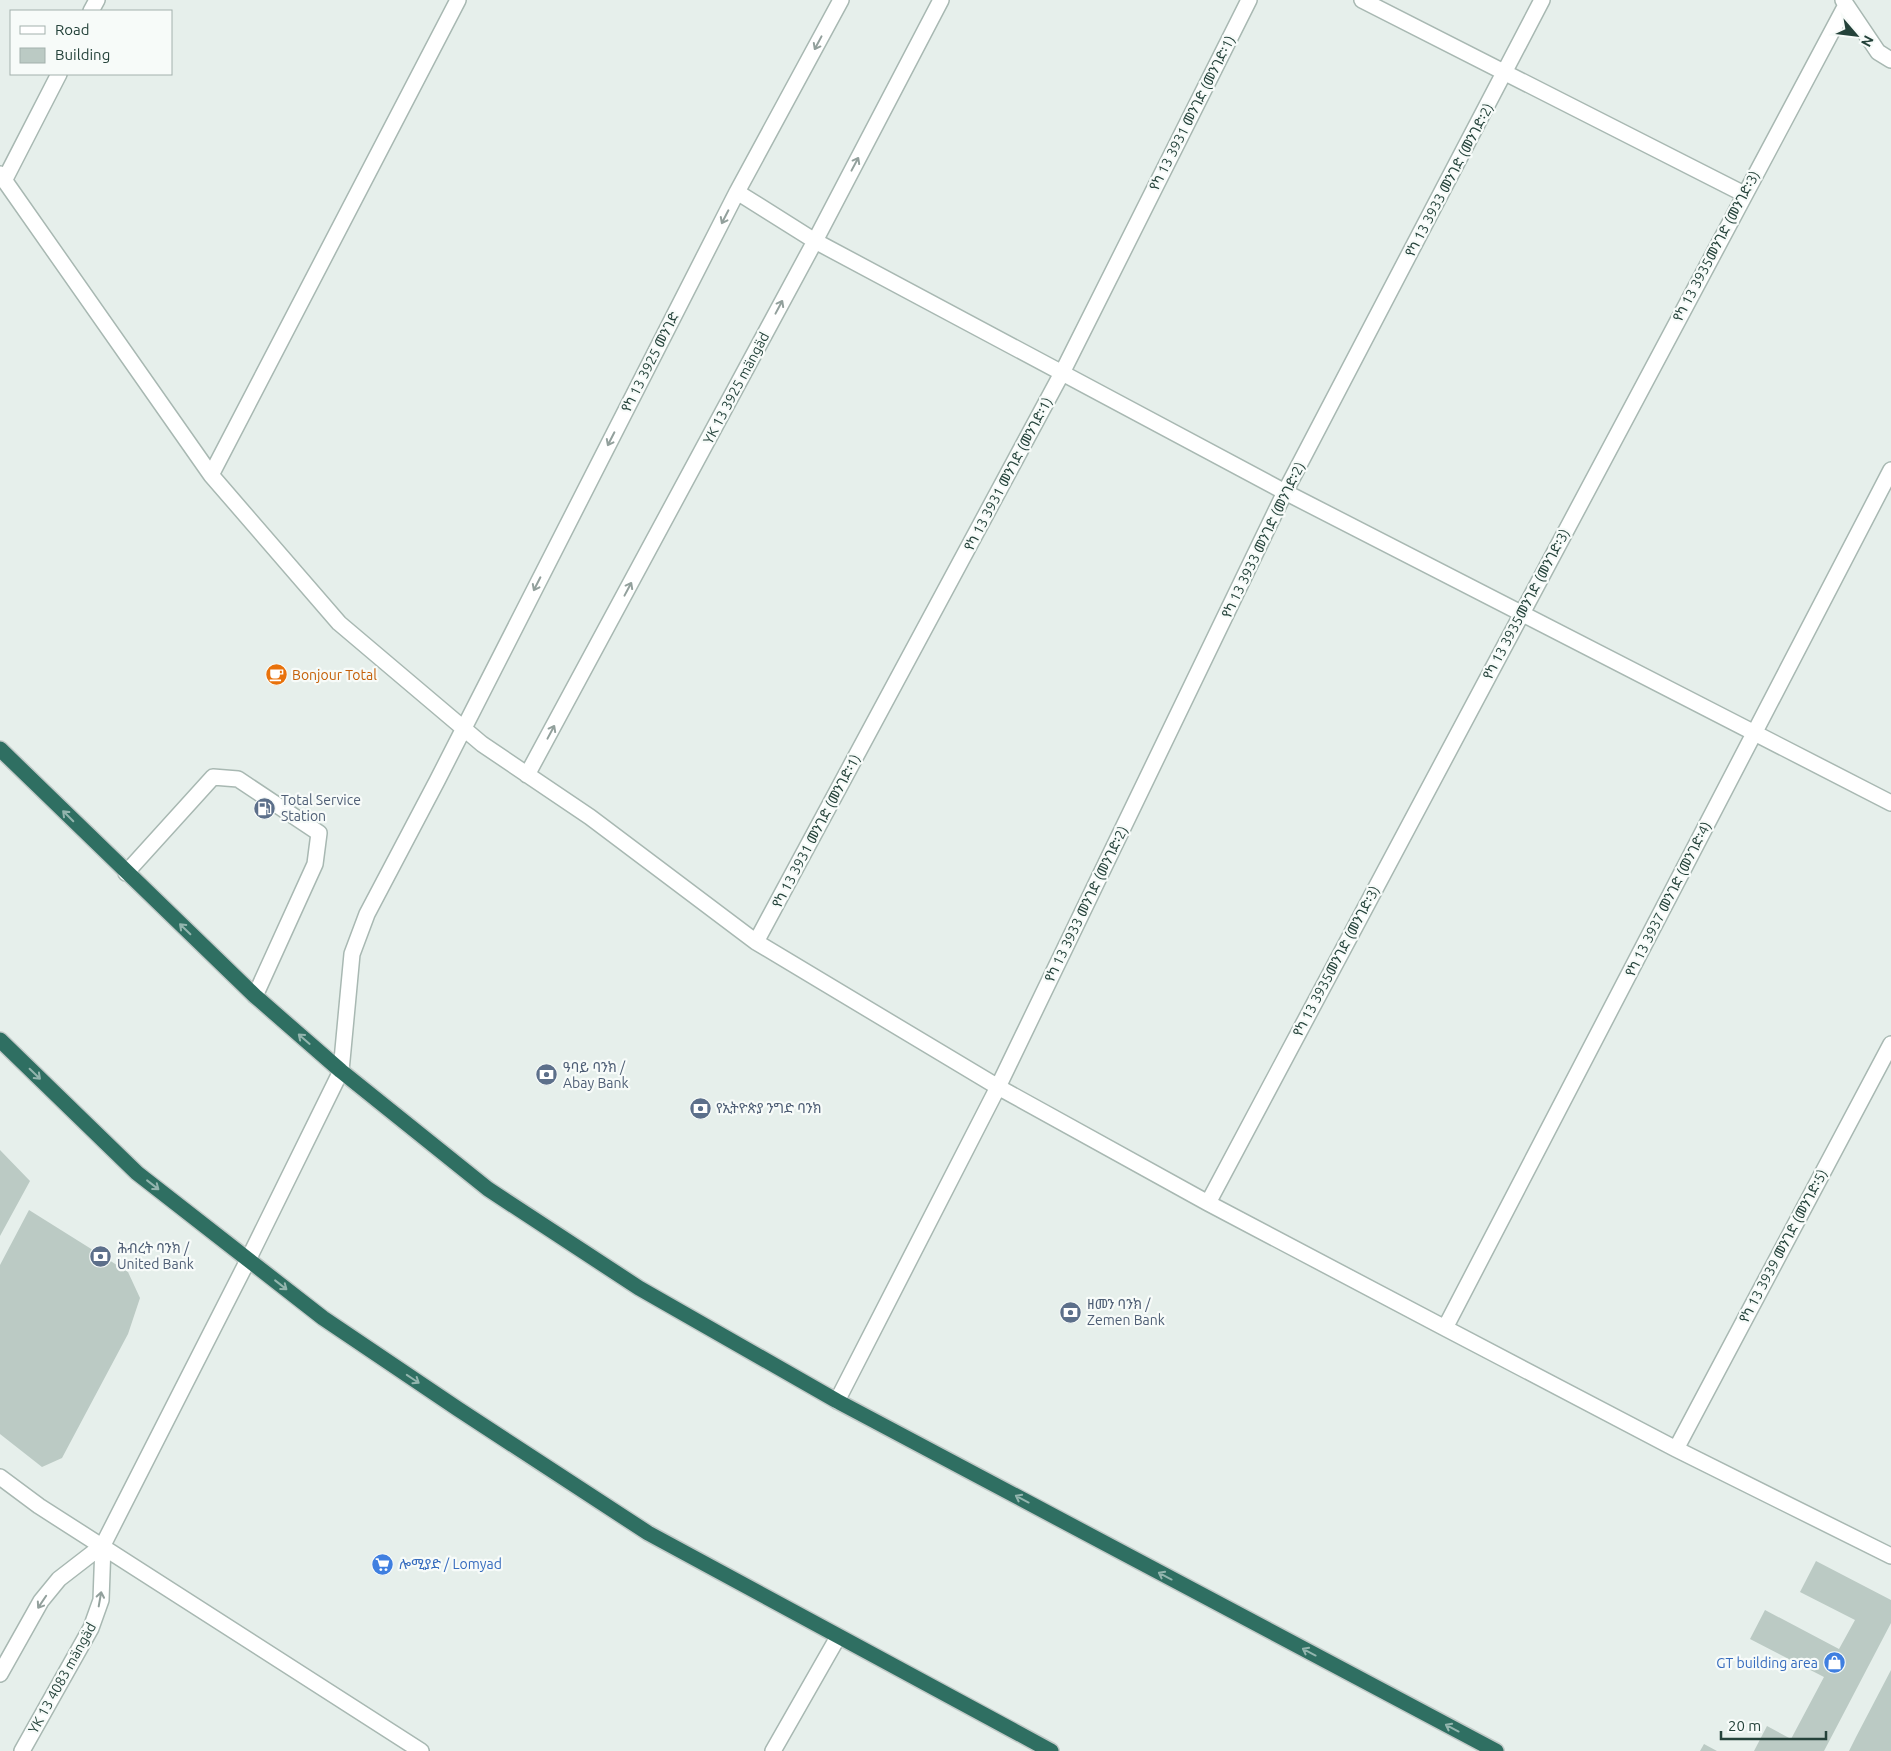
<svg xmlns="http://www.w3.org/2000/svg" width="1891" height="1751" font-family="Ubuntu,'Noto Sans Ethiopic',sans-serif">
<rect width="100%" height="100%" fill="#e6efeb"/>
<path fill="#bbcac4" d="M0,1150L30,1181L0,1236Z
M29,1210L128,1272L140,1298L128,1334L62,1458L42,1467L0,1434V1265Z
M1816,1561L1891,1600V1623L1824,1751H1754L1767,1726L1791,1739L1824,1677L1750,1639L1765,1610L1839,1649L1855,1620L1800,1592Z
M1891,1670V1751H1849L1856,1737Z
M1704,1744L1717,1751H1700Z"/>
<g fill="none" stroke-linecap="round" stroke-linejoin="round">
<defs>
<path id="minor" d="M1362,0L1744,194
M1843,0L1878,52L1891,60
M91,11L97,0
M0,174L211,475L339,623L482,744L590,817L756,942L998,1087L1208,1203L1445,1328L1676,1449L1891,1556
M4,181L59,74
M737,192L815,241L1285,492L1891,803
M211,475L458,0
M527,775L815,241L941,0
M126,873L213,777L238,779L319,833L315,864L255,996
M756,942L1062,373L1249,0
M1208,1203L1846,5
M1445,1328L1891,470
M837,1401L998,1087L1285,492L1542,0
M1676,1449L1891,1044
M0,1477L39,1506L421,1751
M0,1674L41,1601L59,1579L103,1545L248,1260L341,1071L352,954L367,914L437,781L737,192L841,0
M22,1751L91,1628L101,1600L103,1545
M773,1751L838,1637"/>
<path id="highway" d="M0,749L255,996L341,1071L488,1189L639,1288L837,1401L1496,1751
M0,1040L137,1173L323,1318L458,1409L648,1533L1051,1751"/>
</defs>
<use href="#minor" stroke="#a8b8b2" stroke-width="18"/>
<use href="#highway" stroke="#c2cac8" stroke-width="18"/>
<use href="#minor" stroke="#fff" stroke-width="15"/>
<use href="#highway" stroke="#2f6f62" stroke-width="15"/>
</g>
<defs><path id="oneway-shaft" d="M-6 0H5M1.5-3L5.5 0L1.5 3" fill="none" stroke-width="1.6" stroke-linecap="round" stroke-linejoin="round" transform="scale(1.25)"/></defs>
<g stroke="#92a09c">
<use href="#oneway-shaft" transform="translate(818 43) rotate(118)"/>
<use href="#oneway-shaft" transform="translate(855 164) rotate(-62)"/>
<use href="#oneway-shaft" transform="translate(725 217) rotate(117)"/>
<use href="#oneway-shaft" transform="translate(779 307) rotate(-62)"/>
<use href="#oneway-shaft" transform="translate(611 439) rotate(117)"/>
<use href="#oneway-shaft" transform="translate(537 584) rotate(117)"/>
<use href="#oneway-shaft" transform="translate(628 589) rotate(-62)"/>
<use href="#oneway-shaft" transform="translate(551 732) rotate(-62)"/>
<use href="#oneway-shaft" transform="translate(100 1599) rotate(-80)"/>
<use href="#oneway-shaft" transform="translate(42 1602) rotate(124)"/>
</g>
<g stroke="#93b5ae">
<use href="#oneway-shaft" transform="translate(68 816) rotate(-135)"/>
<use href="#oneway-shaft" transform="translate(185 929) rotate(-136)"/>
<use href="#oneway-shaft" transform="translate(304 1039) rotate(-139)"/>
<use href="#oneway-shaft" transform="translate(35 1074) rotate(44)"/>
<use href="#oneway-shaft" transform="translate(153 1185) rotate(38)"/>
<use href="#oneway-shaft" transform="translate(281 1285) rotate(38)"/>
<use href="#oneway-shaft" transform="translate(413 1379) rotate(34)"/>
<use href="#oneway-shaft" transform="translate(1022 1499) rotate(-152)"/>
<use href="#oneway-shaft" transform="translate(1165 1576) rotate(-152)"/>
<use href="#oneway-shaft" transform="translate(1309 1652) rotate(-152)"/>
<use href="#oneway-shaft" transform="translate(1452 1728) rotate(-152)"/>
</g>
<defs>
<symbol id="cafe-disc" viewBox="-11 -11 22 22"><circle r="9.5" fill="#e8710a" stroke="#f7fbf9"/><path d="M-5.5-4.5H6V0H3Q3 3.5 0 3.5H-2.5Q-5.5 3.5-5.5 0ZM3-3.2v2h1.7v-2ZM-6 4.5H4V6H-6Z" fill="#fff"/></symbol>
<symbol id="fuel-disc" viewBox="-11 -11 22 22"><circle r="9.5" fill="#5c6f8a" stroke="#f7fbf9"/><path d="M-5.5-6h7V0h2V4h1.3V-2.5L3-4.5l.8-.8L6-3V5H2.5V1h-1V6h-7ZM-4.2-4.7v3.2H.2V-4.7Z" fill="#fff"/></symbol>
<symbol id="bank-disc" viewBox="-11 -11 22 22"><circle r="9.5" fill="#5c6f8a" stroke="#f7fbf9"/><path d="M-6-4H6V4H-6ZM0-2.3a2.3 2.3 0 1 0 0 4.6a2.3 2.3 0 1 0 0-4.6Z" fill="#fff"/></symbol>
<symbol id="supermarket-disc" viewBox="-11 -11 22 22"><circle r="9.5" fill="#3f7fe0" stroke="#f7fbf9"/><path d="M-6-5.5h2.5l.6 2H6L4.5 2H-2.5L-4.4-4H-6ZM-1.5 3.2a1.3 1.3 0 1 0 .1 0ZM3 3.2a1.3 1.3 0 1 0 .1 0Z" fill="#fff"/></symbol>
<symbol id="shop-disc" viewBox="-11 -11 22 22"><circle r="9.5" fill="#3f7fe0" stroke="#f7fbf9"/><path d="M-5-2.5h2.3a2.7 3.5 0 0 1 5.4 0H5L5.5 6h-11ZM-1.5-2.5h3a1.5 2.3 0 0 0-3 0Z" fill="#fff"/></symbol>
</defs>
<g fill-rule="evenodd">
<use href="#cafe-disc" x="264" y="662" width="25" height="25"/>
<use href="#fuel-disc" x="252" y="796" width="25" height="25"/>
<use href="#bank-disc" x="534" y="1062" width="25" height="25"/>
<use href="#bank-disc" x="688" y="1096" width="25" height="25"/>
<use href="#bank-disc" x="88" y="1244" width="25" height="25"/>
<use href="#bank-disc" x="1058" y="1300" width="25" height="25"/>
<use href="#supermarket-disc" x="370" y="1552" width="25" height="25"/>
<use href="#shop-disc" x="1822" y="1650" width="25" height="25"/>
</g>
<g text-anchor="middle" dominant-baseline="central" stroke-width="4.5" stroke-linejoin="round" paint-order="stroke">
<g font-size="14" fill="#24423a" stroke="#f7fbf9">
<text transform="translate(1192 113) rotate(-63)">የካ 13 3931 መንገድ (መንገድ፡1)</text>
<text transform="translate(1449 180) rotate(-62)">የካ 13 3933 መንገድ (መንገድ፡2)</text>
<text transform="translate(1716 246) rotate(-62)">የካ 13 3935መንገድ (መንገድ፡3)</text>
<text transform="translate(650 362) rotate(-63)">የካ 13 3925 መንገድ</text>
<text transform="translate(736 388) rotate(-62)">YK 13 3925 mängäd</text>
<text transform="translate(1008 474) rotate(-62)">የካ 13 3931 መንገድ (መንገድ፡1)</text>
<text transform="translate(1263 540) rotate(-64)">የካ 13 3933 መንገድ (መንገድ፡2)</text>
<text transform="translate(1526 604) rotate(-62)">የካ 13 3935መንገድ (መንገድ፡3)</text>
<text transform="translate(816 831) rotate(-62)">የካ 13 3931 መንገድ (መንገድ፡1)</text>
<text transform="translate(1668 899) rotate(-63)">የካ 13 3937 መንገድ (መንገድ፡4)</text>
<text transform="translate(1086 904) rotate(-64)">የካ 13 3933 መንገድ (መንገድ፡2)</text>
<text transform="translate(1336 961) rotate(-62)">የካ 13 3935መንገድ (መንገድ፡3)</text>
<text transform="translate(1783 1246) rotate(-62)">የካ 13 3939 መንገድ (መንገድ፡5)</text>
<text transform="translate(62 1678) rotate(-61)">YK 13 4083 mängäd</text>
</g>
<g font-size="14" fill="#c56008" stroke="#f7fbf9" text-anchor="start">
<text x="292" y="675">Bonjour Total</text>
</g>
<g font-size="14" fill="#4e5e75" stroke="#f7fbf9" text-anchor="start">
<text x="281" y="800">Total Service<tspan x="281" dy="16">Station</tspan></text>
<text x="563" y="1067">ዓባይ ባንክ /<tspan x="563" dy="16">Abay Bank</tspan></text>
<text x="716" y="1108">የኢትዮጵያ ንግድ ባንክ</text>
<text x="117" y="1248">ሕብረት ባንክ /<tspan x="117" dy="16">United Bank</tspan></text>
<text x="1087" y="1304">ዘመን ባንክ /<tspan x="1087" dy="16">Zemen Bank</tspan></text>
</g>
<g font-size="14" fill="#366cbe" stroke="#f7fbf9" text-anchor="start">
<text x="399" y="1564">ሎሚያድ / Lomyad</text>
<text x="1818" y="1663" text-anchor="end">GT building area</text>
</g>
</g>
<rect x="10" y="10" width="162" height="65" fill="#f7fbf9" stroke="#a3b1ad"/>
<rect x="20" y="26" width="25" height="8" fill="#ffffff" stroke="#a3b1ad"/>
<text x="55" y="35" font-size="15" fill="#24423a">Road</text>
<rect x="20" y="48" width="25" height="15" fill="#bbcac4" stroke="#a3b1ad"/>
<text x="55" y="60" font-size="15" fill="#24423a">Building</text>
<g transform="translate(1856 35) rotate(118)" stroke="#f7fbf9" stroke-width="4" paint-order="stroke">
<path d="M0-4L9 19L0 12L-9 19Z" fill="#24423a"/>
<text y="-8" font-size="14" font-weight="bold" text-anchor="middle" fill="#24423a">N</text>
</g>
<path d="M1721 1731v8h105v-8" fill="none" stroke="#24423a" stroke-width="2.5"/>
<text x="1728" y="1731" font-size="15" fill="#24423a" stroke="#f7fbf9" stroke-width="4" paint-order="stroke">20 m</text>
</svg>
